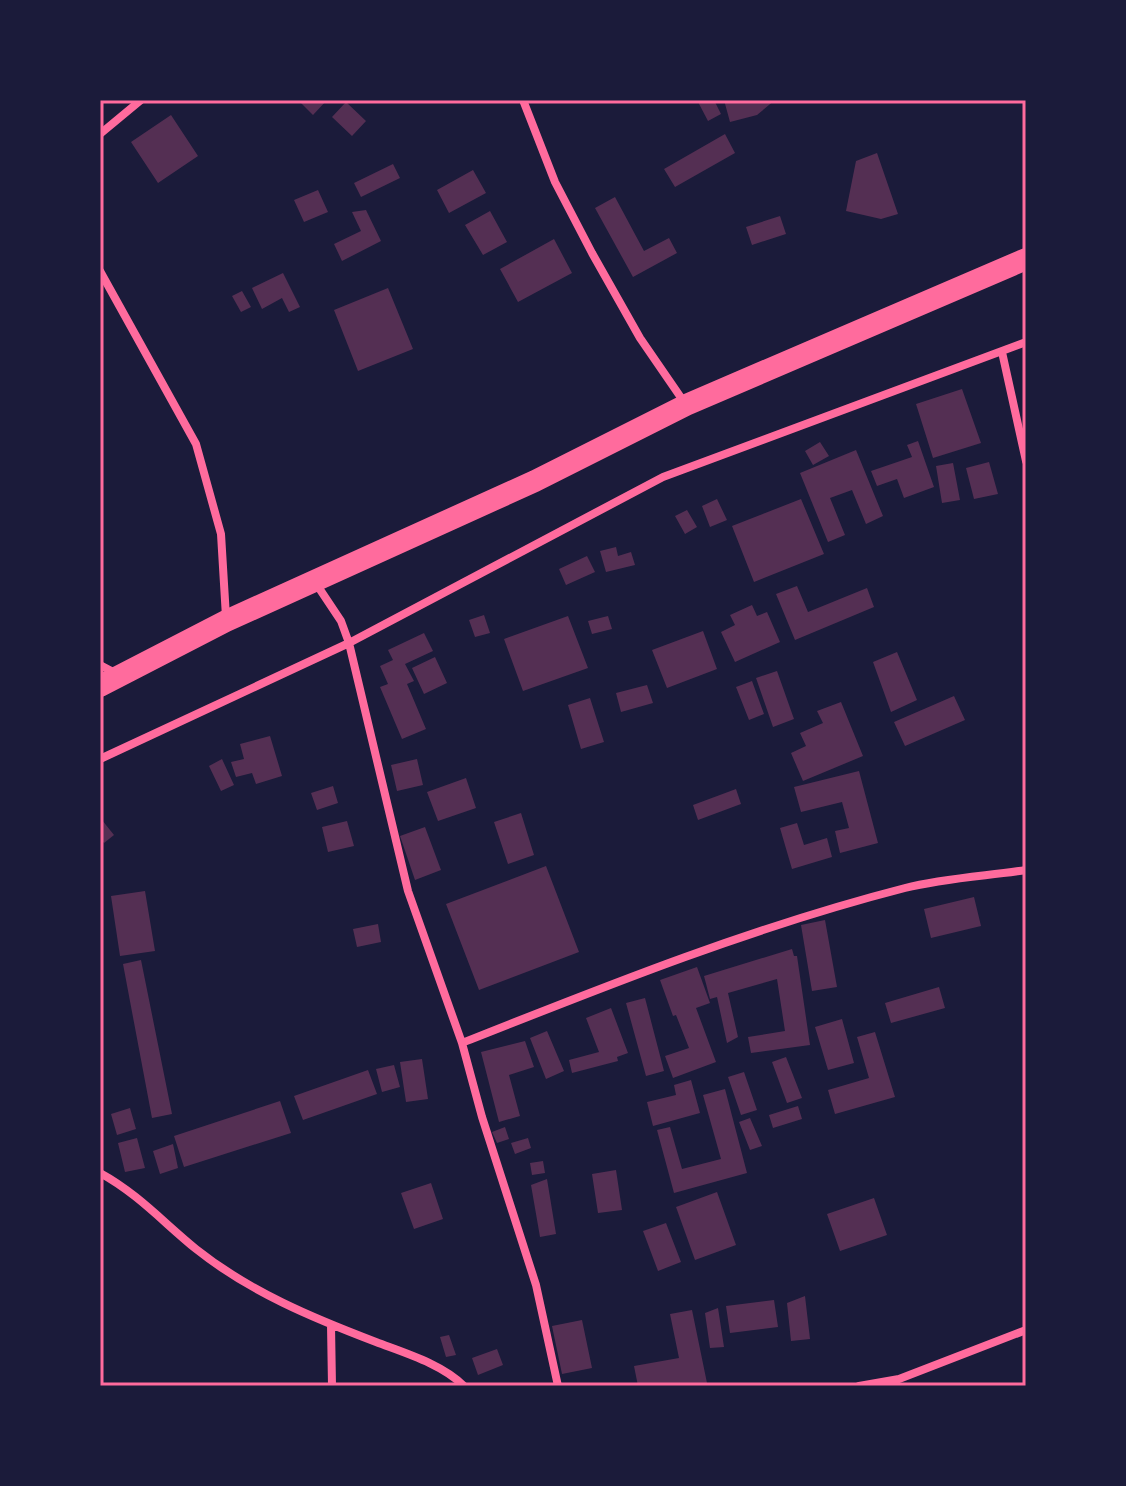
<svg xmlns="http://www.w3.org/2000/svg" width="1126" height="1486" font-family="'Archivo Narrow',sans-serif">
<rect width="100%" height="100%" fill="#1b1b3a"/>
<path fill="#542f53" d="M298,100H327L313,115Z
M697,100H714L721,114L708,121Z
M724,100H775L757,115L730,122Z
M346,102L366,121L352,136L332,117Z
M171,115L198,156L158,183L131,142Z
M725,134L735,153L675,187L664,169Z
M877,153L898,214L881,219L846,211L856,161Z
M393,164L400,178L361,197L354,183Z
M473,170L486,193L449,213L437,190Z
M318,190L328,212L304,222L294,200Z
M615,197L644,251L669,238L677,253L633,277L595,208Z
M366,210L381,241L342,261L334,244L361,231L352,212Z
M490,211L507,242L483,255L465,225Z
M780,216L786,234L752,245L746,227Z
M554,239L572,273L518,302L500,269Z
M283,273L300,307L289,312L282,298L262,309L252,288Z
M388,288L413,349L358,371L334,310Z
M242,291L251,307L241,312L232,296Z
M962,389L981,443L933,458L916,404Z
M918,441L934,487L904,498L897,479L877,486L871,471L912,457L907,445Z
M820,442L829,456L813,465L805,451Z
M856,450L883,516L866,524L852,490L830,498L845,535L828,542L800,473Z
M989,462L998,494L974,499L966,468Z
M953,463L960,500L942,503L936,466Z
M717,499L727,520L710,527L702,506Z
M801,499L824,554L754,582L732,526Z
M687,510L697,527L685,534L675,516Z
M616,547L618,556L631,552L635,565L606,572L600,551Z
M587,556L595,572L566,585L559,569Z
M797,586L808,612L867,588L874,607L795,640L776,594Z
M752,605L757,616L767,612L780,642L735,662L721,632L735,625L730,615Z
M484,615L490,633L475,637L469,620Z
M568,616L588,668L523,691L504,639Z
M608,616L612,629L592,634L588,621Z
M703,631L717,669L667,688L652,650Z
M424,633L433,651L405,664L414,681L407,684L426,729L402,739L380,687L388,684L380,666L393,660L388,650Z
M897,652L917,700L891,712L873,662Z
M435,657L447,683L424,694L412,668Z
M777,671L794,719L773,727L756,678Z
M752,681L764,714L749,720L736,687Z
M647,685L653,703L621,712L616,693Z
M954,696L965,720L905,746L894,722Z
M590,698L604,742L581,749L568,705Z
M841,702L863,756L803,781L791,753L806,746L800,733L823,723L817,711Z
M270,736L282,776L256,784L252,773L236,777L231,762L244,759L240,744Z
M222,759L234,785L221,791L209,766Z
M417,759L423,785L397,791L391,765Z
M859,771L878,843L840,853L835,831L849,828L842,802L801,812L794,787Z
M466,778L476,808L438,821L427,792Z
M333,786L338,803L317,810L311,793Z
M736,789L741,804L698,820L693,805Z
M521,813L534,855L508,864L494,822Z
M102,820L114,835L104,843L100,838V822Z
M347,821L354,846L328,852L322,827Z
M797,823L804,845L827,838L832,857L792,869L780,828Z
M425,827L441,870L415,880L400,836Z
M546,866L579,952L479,990L446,904Z
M145,891L155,951L120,956L111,896Z
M974,897L981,926L931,938L924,909Z
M825,920L837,987L812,991L801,925Z
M378,924L381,942L357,947L353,929Z
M792,949L794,956H797L810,1045L751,1053L748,1037L785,1031L777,979L728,993L738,1037L727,1043L717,997L710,999L704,976Z
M141,960L172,1114L152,1118L123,964Z
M697,967L710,1003L696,1008L716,1062L673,1078L665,1056L689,1048L676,1015L673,1016L660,980Z
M939,987L945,1008L891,1023L885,1003Z
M645,998L664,1071L646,1076L626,1003Z
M611,1008L628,1053L617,1057L618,1061L572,1073L569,1060L599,1052L586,1018Z
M842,1019L854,1063L828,1070L815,1027Z
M547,1031L564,1071L546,1079L530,1038Z
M875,1032L895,1097L835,1114L828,1090L869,1078L857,1037Z
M525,1041L534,1067L509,1075L520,1116L499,1122L481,1052Z
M786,1057L802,1098L787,1103L772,1062Z
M422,1059L428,1099L406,1102L400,1062Z
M394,1065L400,1087L382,1092L376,1069Z
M368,1070L377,1094L303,1120L294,1096Z
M744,1072L757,1110L741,1115L728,1077Z
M691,1080L700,1113L653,1126L647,1102L676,1095L674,1085Z
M725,1089L747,1173L674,1193L657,1130L670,1127L682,1169L721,1159L703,1095Z
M280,1101L291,1133L184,1167L174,1136Z
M798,1106L802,1119L773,1128L769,1115Z
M130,1108L136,1129L117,1135L111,1114Z
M750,1118L762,1146L750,1150L739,1122Z
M505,1127L509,1139L497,1143L492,1132Z
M137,1138L145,1168L125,1172L118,1143Z
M528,1138L531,1148L515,1154L511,1143Z
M173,1144L178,1168L160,1174L153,1151Z
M543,1161L545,1173L532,1175L530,1163Z
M616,1170L622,1210L598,1213L592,1174Z
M547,1179L556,1234L540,1237L531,1185Z
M431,1183L443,1219L414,1229L401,1193Z
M717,1192L736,1245L695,1260L676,1207Z
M874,1198L887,1235L840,1251L827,1214Z
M666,1223L681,1262L658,1271L643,1231Z
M805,1296L810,1339L791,1341L787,1303Z
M774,1300L778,1327L730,1333L726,1306Z
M718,1308L724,1347L710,1348L705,1313Z
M692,1310L707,1383L690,1386H638L634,1366L679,1358L670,1314Z
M582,1320L592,1368L562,1374L552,1326Z
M449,1335L456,1355L446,1357L440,1337Z
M497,1349L503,1365L478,1375L472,1358Z"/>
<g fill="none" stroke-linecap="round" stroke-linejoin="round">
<path stroke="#ff6b9d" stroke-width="8" d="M523,100L555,182L592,253L640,338L684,402
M100,134L141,100
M100,271L196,444L221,534L226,617
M1002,352L1026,461
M315,582L341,621L349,643L408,891L462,1043L482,1117L536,1285L558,1386
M100,665L117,674
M100,759L349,643L663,477L1026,342
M462,1043C608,985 753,927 905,888C944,878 986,876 1026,870
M100,1173C137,1193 164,1223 196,1249C250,1292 313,1318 376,1342C405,1353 442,1364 464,1386
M331,1325L332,1386
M859,1386L899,1379L1026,1330"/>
<path stroke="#ff6b9d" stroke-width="22" d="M100,686L226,621L535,481L686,405L1026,259"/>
</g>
<rect width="1126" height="1486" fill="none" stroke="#1b1b3a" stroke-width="204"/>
<rect x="102" y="102" width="922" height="1282" fill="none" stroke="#ff6b9d" stroke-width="3"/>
</svg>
